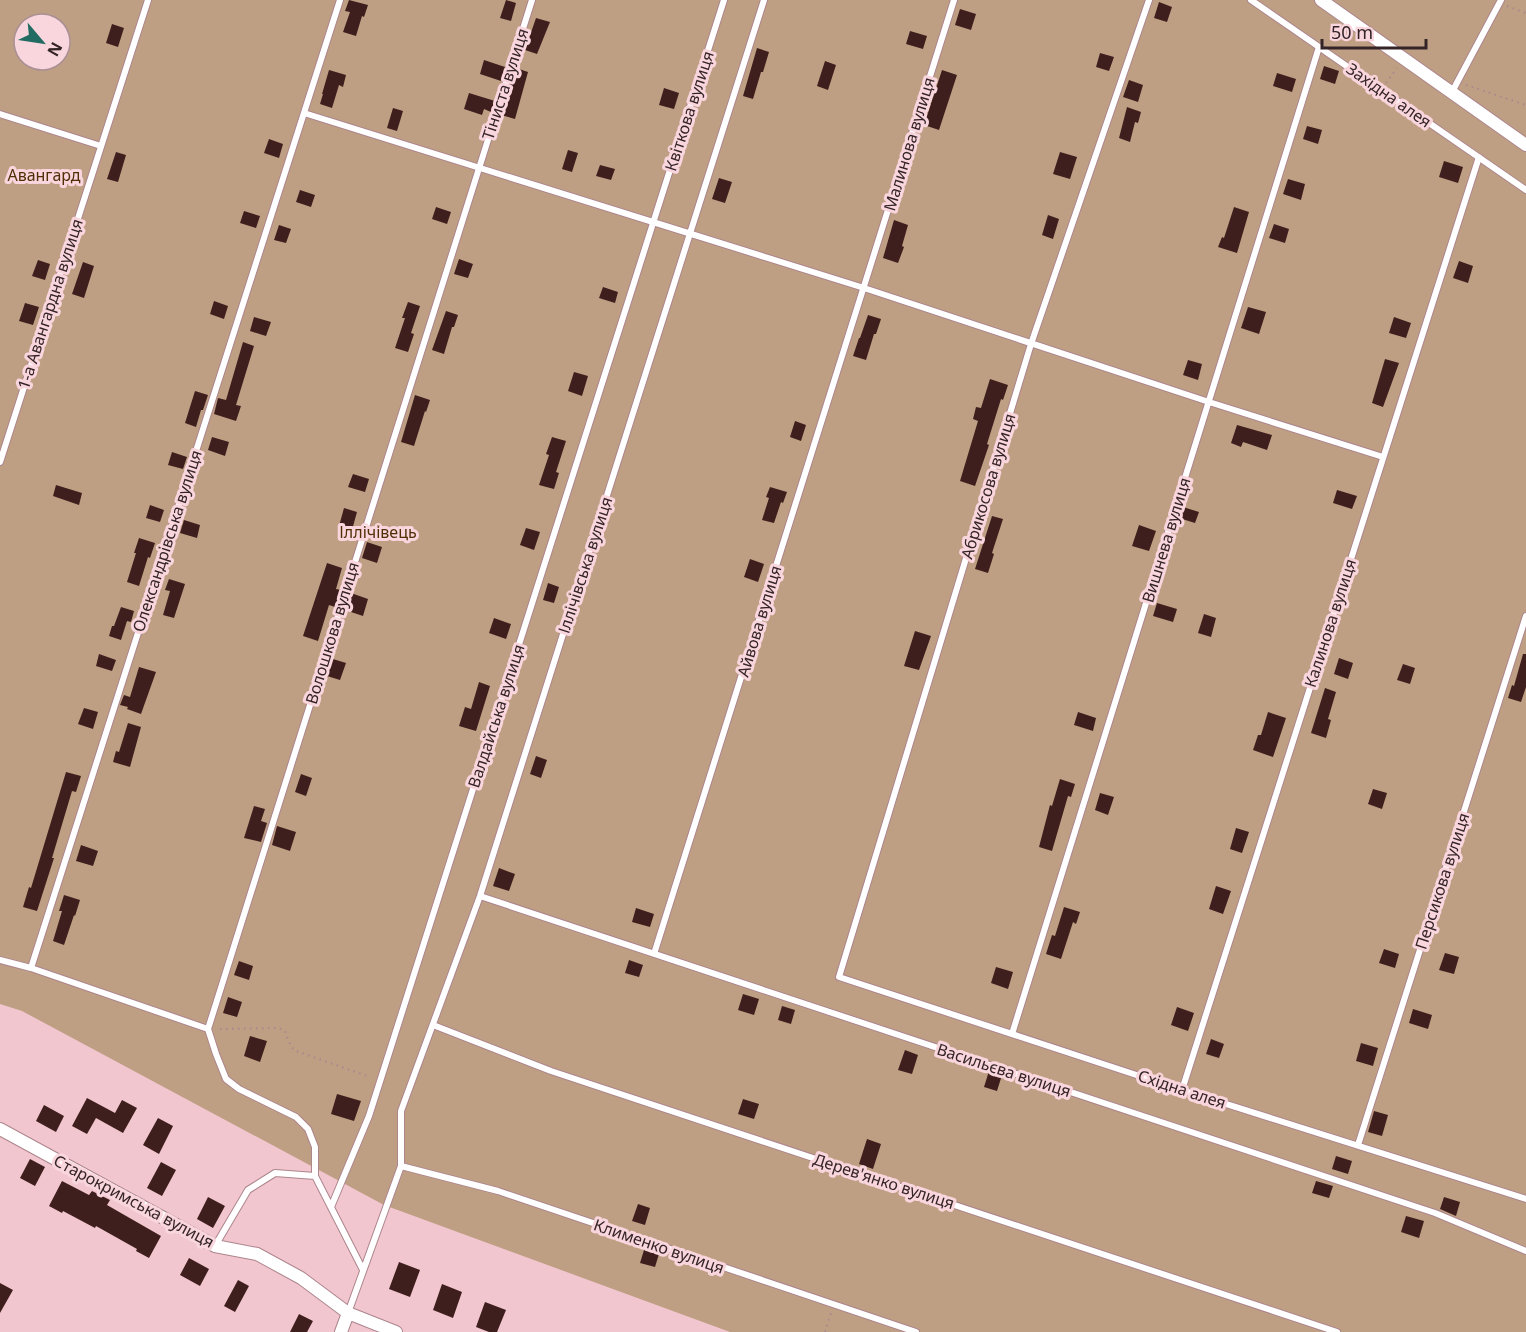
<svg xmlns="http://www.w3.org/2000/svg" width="1526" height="1332" font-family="'Noto Sans',sans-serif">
<rect width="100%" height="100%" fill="#f2c6cf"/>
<path fill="#be9f83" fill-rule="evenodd" d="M0,0H1526V1332H730L384,1205L22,1011L0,1004ZM24,24H60V60H24Z"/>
<path fill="#3f1f1d" d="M349,0L368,5L364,17L362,16L356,36L343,32L350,12L345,11Z
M506,0L516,3L511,21L500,18Z
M1159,2L1172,7L1167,22L1154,18Z
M960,9L976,14L971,30L955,25Z
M536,18L550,22L537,54L525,50Z
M112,24L124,28L118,47L106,43Z
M910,31L927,36L923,49L906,44Z
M757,48L769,52L763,72H761L753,99L743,96Z
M1100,53L1114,57L1109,71L1096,67Z
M484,60L505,67L501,81L480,74Z
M825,61L836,65L828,90L817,86Z
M1324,66L1339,71L1335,84L1320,79Z
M516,68L528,72L515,119L501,115Z
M329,70L346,75L343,87L339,85L332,108L320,104L323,94H322Z
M942,70L957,75L939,130L924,125Z
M1277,73L1296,79L1292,92L1273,86Z
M1129,80L1143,85L1138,102L1123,97Z
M664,88L679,93L674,109L659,105Z
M469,93L495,101L491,112L484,109L482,115L464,109Z
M1127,107L1141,112L1138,123L1135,122L1130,142L1119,138Z
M393,108L403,111L397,131L387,128Z
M1307,126L1322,130L1318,144L1303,139Z
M269,139L283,144L279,158L264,153Z
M568,150L578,153L572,172L562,169Z
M116,152L126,155L118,182L107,179Z
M1060,152L1077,157L1070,179L1053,174Z
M1444,161L1463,167L1458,183L1439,177Z
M600,165L615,169L611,180L596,176Z
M719,178L732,182L725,203L712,199Z
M1288,179L1305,184L1301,200L1283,194Z
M300,190L315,195L311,207L296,202Z
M436,207L451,212L447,224L432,219Z
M1234,207L1249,212L1237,253L1218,247L1222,237L1224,238Z
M244,211L260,216L256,228L240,223Z
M1048,215L1059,219L1053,239L1042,235Z
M894,220L908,225L902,246L904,247L898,263L883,258Z
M1274,224L1289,229L1285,243L1269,238Z
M279,225L291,229L286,243L274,240Z
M459,259L473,264L468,278L454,274Z
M38,260L50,264L45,280L32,276Z
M1459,261L1473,266L1468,283L1453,278Z
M83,262L94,266L84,298L72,294Z
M603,287L618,292L615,303L599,298Z
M214,301L228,306L224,319L210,314Z
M408,302L420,306L411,333L414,334L408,352L395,348L405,318H402Z
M25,303L39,307L33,325L19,321Z
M1248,307L1266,312L1259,334L1241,328Z
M446,311L458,315L454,327H452L444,354L432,350Z
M868,315L881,319L876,334H874L866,360L853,356L859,338H860Z
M254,317L271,322L266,336L250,331Z
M1394,317L1411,323L1406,338L1389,333Z
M243,342L254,346L236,405L241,406L236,421L214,414L218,398L226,400Z
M1385,359L1399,363L1383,407L1372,403Z
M1188,360L1202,364L1198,380L1183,375Z
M574,372L588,376L582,396L568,391Z
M990,379L1008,385L1003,400L1001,399L987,444L989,445L975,486L960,481L978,421L973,419L976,407L981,408Z
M195,391L208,395L203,410H201L196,427L185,423Z
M415,395L430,400L426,412L425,411L414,446L401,442Z
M795,421L806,425L801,441L790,437Z
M1237,425L1272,435L1267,450L1243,442L1241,447L1231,443Z
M212,437L229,442L225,456L208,450Z
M552,437L566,441L556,472L559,473L554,489L539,485L549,455L546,454Z
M172,452L187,457L183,469L168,465Z
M353,474L369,479L365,492L348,487Z
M56,485L82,493L79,505L53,496Z
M770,487L787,492L783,503L781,502L774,523L762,520L769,498L766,497Z
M1337,490L1357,496L1352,509L1333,503Z
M150,505L164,510L160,522L146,518Z
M1183,507L1199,512L1195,523L1179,518Z
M344,508L357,512L352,530L339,526Z
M992,516L1003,519L992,553L994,554L988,573L975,569Z
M184,520L200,525L197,538L180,533Z
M1139,525L1156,531L1149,551L1132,546Z
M526,528L540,532L534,550L520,545Z
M139,538L155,543L150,558L148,557L139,586L127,582L136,553H134Z
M367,542L382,547L377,563L362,558Z
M750,559L764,564L758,582L744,577Z
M327,563L342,568L336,589L341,590L335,607L329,605L318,641L303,636Z
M169,579L185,584L174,618L163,615L170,591L165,590Z
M548,583L559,587L554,603L543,600Z
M351,593L368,599L363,616L345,610Z
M1157,603L1177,609L1173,622L1153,616Z
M121,607L134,611L131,622L127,621L121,640L109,636L112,626H114Z
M1204,614L1216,618L1211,637L1198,633Z
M494,618L511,624L506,639L489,633Z
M915,631L931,636L919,670L904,666Z
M99,654L116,660L112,671L96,666Z
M1523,654H1526V687L1521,702L1508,698L1512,685L1514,686Z
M1339,658L1353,663L1348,679L1334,674Z
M333,659L346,663L340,680L327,676Z
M1403,664L1415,668L1410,684L1397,680Z
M139,667L156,672L141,714L127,709L128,707L120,705L124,695L130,697Z
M479,682L490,686L476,731L459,726L465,707L471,709Z
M1325,688L1336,692L1328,719L1331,720L1326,738L1311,733Z
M84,708L98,712L93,729L78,724Z
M1078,712L1096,718L1093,731L1074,725Z
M1268,712L1286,718L1273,757L1253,750L1258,735H1261Z
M128,723L141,727L130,767L113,762L116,751L119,752Z
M536,756L547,760L541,778L530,774Z
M66,772L81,776L76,792L72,791L52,858H54L37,911L23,907L29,887L31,888Z
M301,774L312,778L306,796L295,792Z
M1060,779L1075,784L1071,797L1068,796L1052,851L1039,847L1050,805L1052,806Z
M1373,789L1387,793L1382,809L1368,804Z
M1100,793L1114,797L1108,815L1095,810Z
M254,806L265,809L261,821L267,823L261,842L244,838Z
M277,826L296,832L290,851L272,845Z
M1236,828L1249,832L1242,853L1230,849Z
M81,845L98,851L93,866L76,861Z
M499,868L515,874L509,891L493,886Z
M1216,886L1231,891L1223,914L1209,909Z
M64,895L80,900L75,916L74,915L64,945L53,941L62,911H59Z
M1064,907L1080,912L1076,924L1073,922L1061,959L1046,954L1052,935L1055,936Z
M636,908L654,914L650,927L632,922Z
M1384,949L1399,954L1395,968L1379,963Z
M1445,953L1459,957L1454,974L1439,970Z
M629,960L643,965L639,977L625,973Z
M239,961L253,966L249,980L234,975Z
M996,967L1013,972L1008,989L991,983Z
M743,994L759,999L754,1015L738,1010Z
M228,997L242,1002L237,1017L223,1013Z
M782,1006L795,1010L791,1024L778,1020Z
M1177,1007L1194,1013L1188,1031L1171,1025Z
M1413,1009L1432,1015L1428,1029L1409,1023Z
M250,1036L267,1041L260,1062L244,1056Z
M1211,1039L1224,1044L1219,1058L1206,1054Z
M1361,1043L1378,1048L1373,1066L1356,1061Z
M905,1050L918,1055L912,1074L898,1070Z
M989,1071L1002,1075L997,1091L984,1087Z
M337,1094L361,1101L354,1121L331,1114Z
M87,1098L115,1113L122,1100L137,1108L123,1133L96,1118L87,1134L72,1126Z
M743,1099L759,1104L754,1119L738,1114Z
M44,1105L64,1116L56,1132L36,1121Z
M1374,1111L1388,1115L1382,1136L1368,1132Z
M158,1118L173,1126L159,1154L143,1145Z
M867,1139L881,1144L873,1169L859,1164Z
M1336,1156L1352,1161L1348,1174L1332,1169Z
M30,1159L45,1167L35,1186L20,1178Z
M161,1162L176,1170L162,1196L147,1188Z
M62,1181L89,1195L92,1191L110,1200L107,1205L161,1236L149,1258L136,1251L137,1249L96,1226L95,1228L63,1211L62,1213L49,1206Z
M1316,1181L1333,1186L1329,1198L1312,1193Z
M208,1197L225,1206L213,1228L197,1219Z
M1444,1197L1460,1202L1456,1216L1440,1209Z
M638,1204L650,1208L645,1225L632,1221Z
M1406,1216L1424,1221L1419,1238L1401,1232Z
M644,1250L659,1254L655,1267L640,1263Z
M189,1258L209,1269L200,1286L180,1275Z
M399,1262L420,1270L410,1297L389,1289Z
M238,1280L249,1286L235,1312L224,1306Z
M0,1283L13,1290L0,1313Z
M442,1284L462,1292L453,1318L433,1310Z
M485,1302L506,1310L497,1332H489L476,1327Z
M299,1314L313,1321L307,1332H290Z"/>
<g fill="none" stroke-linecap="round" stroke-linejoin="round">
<defs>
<path id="lane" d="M1149,0L1031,344L839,977L1182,1090L1526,1199
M1251,0L1526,190
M1452,92L1501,0
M304,113L864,288L1209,402L1383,457
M0,114L101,146
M0,462L148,0
M480,896L1435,1213L1526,1251
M654,954L954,0
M0,960L31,968L208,1029
M31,968L340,0
M433,1025L551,1071L1337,1332
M208,1029L532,0
M208,1029L216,1054L226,1079L239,1089L296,1117L308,1129L315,1147V1176L363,1270
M1012,1034L1319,47
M1182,1090L1479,157
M1358,1145L1526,616
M401,1166L498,1191L916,1332
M331,1207L369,1116L724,0
M215,1246L248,1190L275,1173L315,1176
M348,1313L401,1166V1111L480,896L764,0"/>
<path id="street" d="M1321,0L1526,145
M0,1129L215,1246L257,1254L301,1278L348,1313L396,1332
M341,1332L348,1313"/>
</defs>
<use href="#lane" stroke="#ad858d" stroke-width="8"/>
<use href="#street" stroke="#ad858d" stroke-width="14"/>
<path stroke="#a8878e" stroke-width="2" stroke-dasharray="1.5 4.5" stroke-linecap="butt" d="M1507,6L1526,13
M1386,83L1397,68
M1466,85L1526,105
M220,1029L278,1028L285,1031L291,1047L296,1051L370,1077
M825,1332L831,1313"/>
<use href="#lane" stroke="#fff" stroke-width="6"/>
<use href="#street" stroke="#fff" stroke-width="12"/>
</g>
<g text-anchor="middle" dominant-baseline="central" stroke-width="6" stroke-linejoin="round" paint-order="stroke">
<g font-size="16" fill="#342427" stroke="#f9d6dd">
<text transform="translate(505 84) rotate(-72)">Тіниста вулиця</text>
<text transform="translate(1389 95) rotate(35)">Західна алея</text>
<text transform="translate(689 111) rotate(-72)">Квіткова вулиця</text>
<text transform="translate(909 144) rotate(-73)">Малинова вулиця</text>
<text transform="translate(50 304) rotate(-72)">1-а Авангардна вулиця</text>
<text transform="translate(988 486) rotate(-73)">Абрикосова вулиця</text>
<text transform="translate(1166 540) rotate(-73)">Вишнева вулиця</text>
<text transform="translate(167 541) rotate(-72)">Олександрівська вулиця</text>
<text transform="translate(585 565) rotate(-72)">Іллічівська вулиця</text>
<text transform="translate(759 621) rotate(-73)">Айвова вулиця</text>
<text transform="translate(1330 623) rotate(-72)">Калинова вулиця</text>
<text transform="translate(332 633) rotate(-73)">Волошкова вулиця</text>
<text transform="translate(496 716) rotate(-72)">Валдайська вулиця</text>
<text transform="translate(1442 881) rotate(-72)">Персикова вулиця</text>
<text transform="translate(1004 1070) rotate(18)">Васильєва вулиця</text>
<text transform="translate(1182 1089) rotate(18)">Східна алея</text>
<text transform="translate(884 1181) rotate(18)">Дерев'янко вулиця</text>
<text transform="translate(134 1201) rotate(28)">Старокримська вулиця</text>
<text transform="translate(659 1246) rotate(19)">Клименко вулиця</text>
</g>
<g font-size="16" fill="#502f07" stroke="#f9d6dd">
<text x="44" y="175">Авангард</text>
<text x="378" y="532">Іллічівець</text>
</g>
</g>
<g transform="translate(42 42) rotate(119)"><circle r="28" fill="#f9d6dd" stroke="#aa8f94" stroke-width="1.5"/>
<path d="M0-4.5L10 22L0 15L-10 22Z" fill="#226b62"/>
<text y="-9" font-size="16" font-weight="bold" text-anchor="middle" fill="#342427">N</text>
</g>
<path d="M1322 39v9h104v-9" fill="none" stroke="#342427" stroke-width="3"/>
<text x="1331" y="39" font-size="18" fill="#342427" stroke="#f9d6dd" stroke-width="4.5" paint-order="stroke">50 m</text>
</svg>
